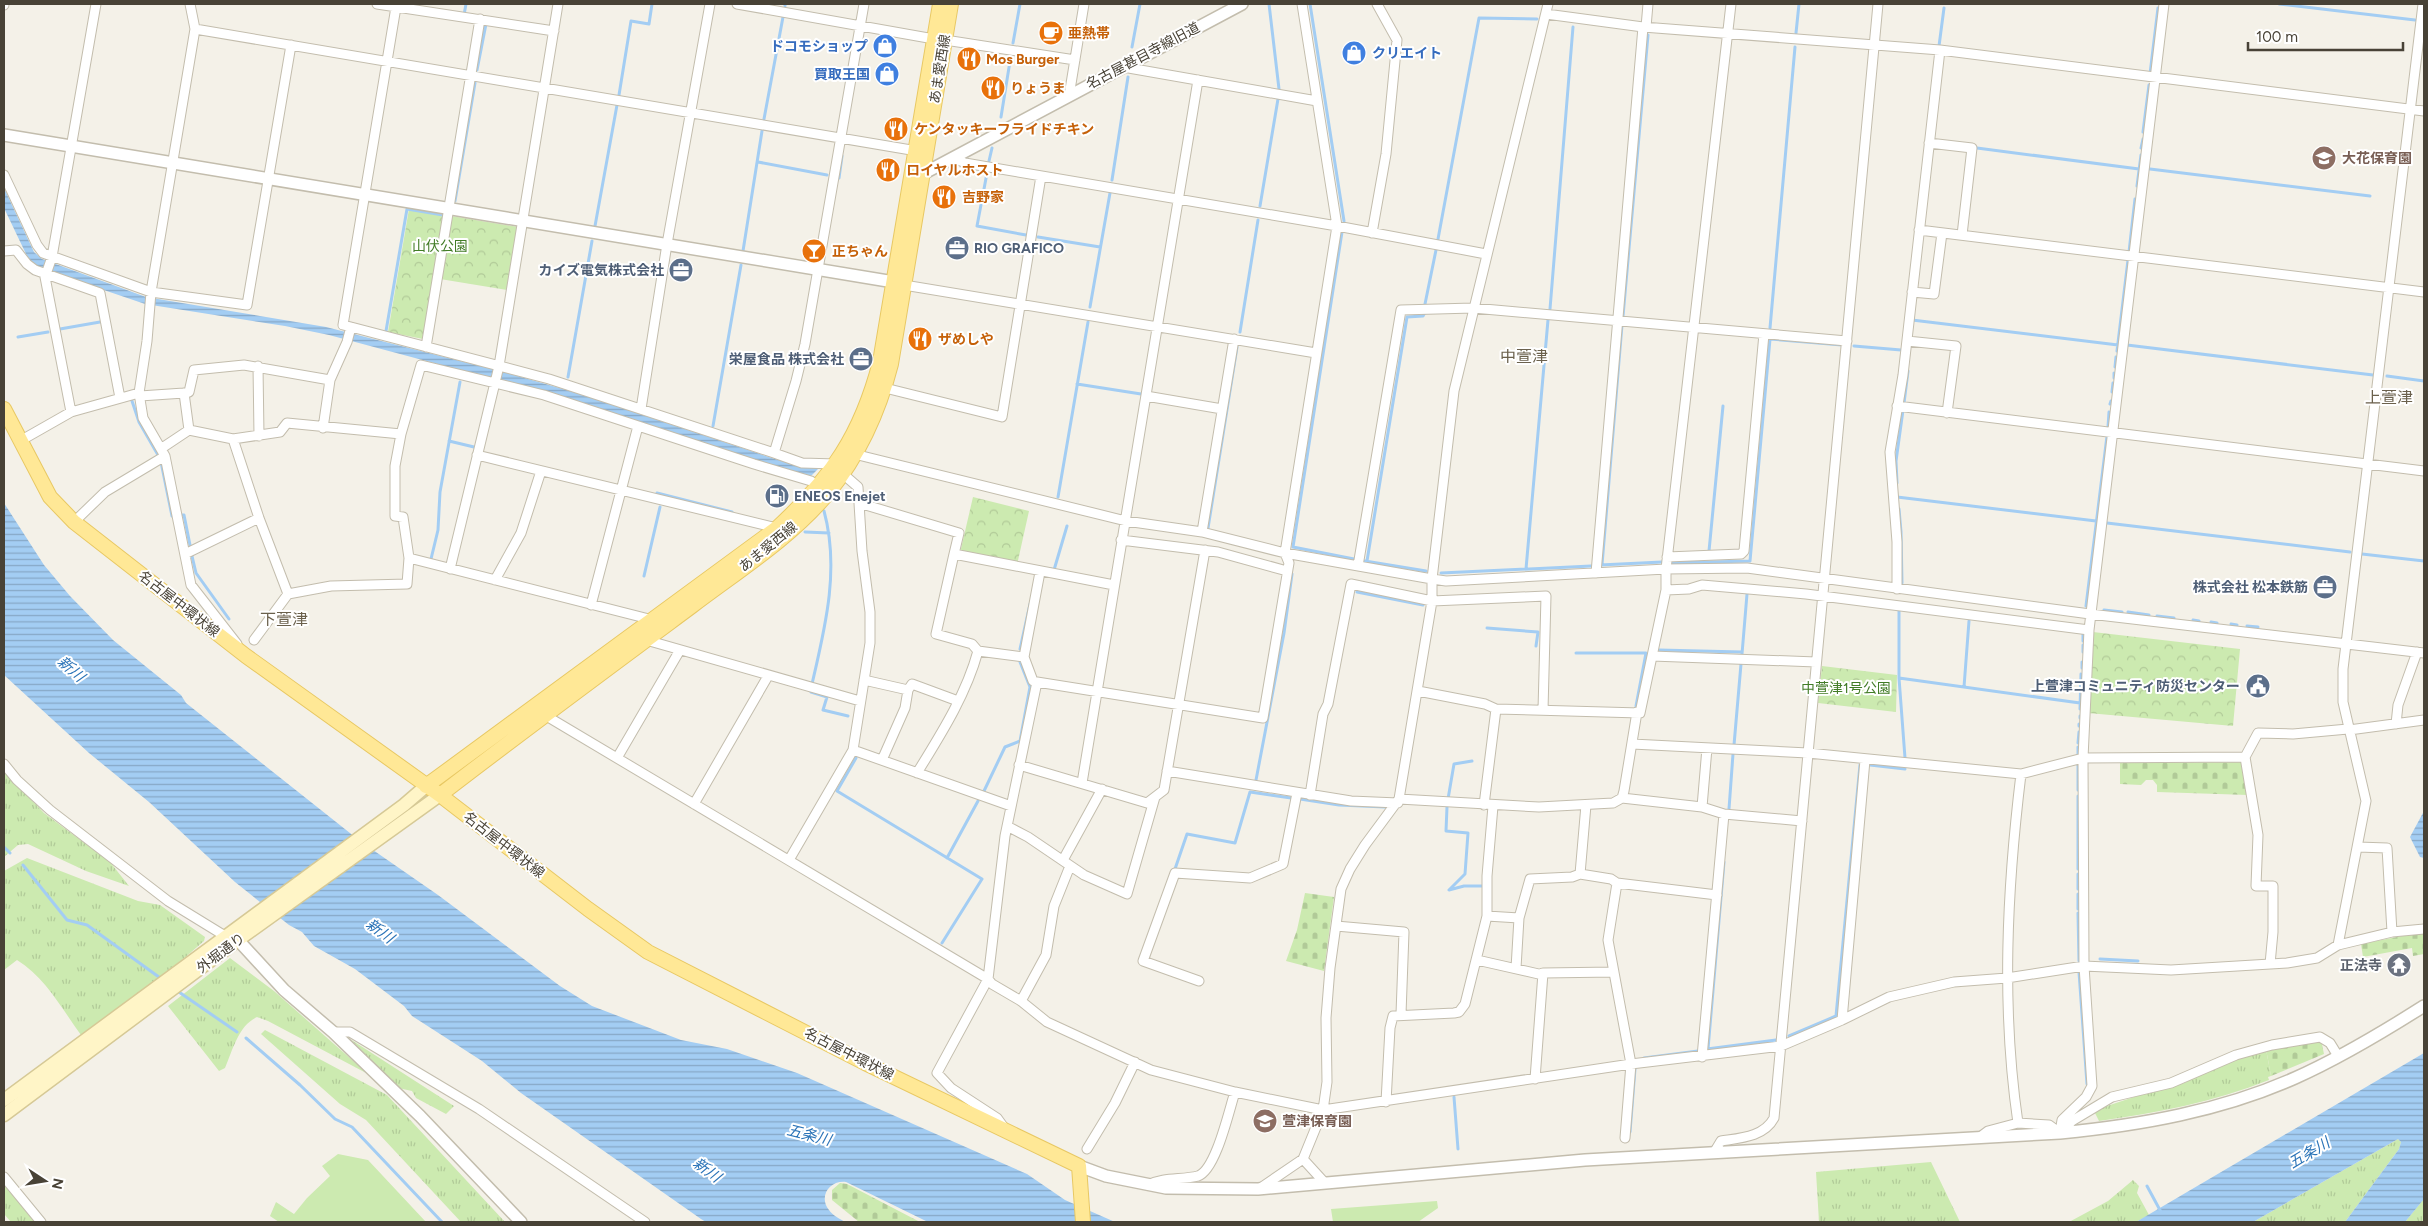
<svg xmlns="http://www.w3.org/2000/svg" width="2428" height="1226" font-family="Figtree,'Noto Sans JP',sans-serif">
<defs>
<pattern id="grass-tufts" width="24" height="20" patternUnits="userSpaceOnUse" patternTransform="scale(1.25)"><rect width="24" height="20" fill="#cceab0"/><path d="M3 7l-1-3M5 7V3M7 7l1-3M15 17l-1-3M17 17v-4M19 17l1-3" fill="none" stroke="#b1ca98"/></pattern>
<pattern id="cemetery-stones" width="16" height="16" patternUnits="userSpaceOnUse" patternTransform="scale(1.25)"><rect width="16" height="16" fill="#cceab0"/><path d="M2 7V4a2 2 0 0 1 4 0v3zM10 15v-3a2 2 0 0 1 4 0v3z" fill="#b1ca98"/></pattern>
<pattern id="park-crowns" width="20" height="18" patternUnits="userSpaceOnUse" patternTransform="scale(1.25)"><rect width="20" height="18" fill="#cceab0"/><path d="M2 6a3 3 0 1 1 6 0M12 15a3 3 0 1 1 6 0" fill="none" stroke="#b1ca98"/></pattern>
<pattern id="water-rules" width="6" height="5" patternUnits="userSpaceOnUse" patternTransform="scale(1.25)"><rect width="6" height="5" fill="#a3cdf3"/><path d="M0 2.5h6" fill="none" stroke="#87a8c6"/></pattern>
</defs>
<rect width="100%" height="100%" fill="#f4f1e8"/>
<path fill="url(#grass-tufts)" d="M4,771L44,813L110,862L129,886L86,871L28,844L18,845L4,857Z
M27,858L138,901L160,905L205,937L204,941L182,960L81,1035C62,1009 45,977 17,960L4,970V871Z
M230,958L274,991L368,1074L268,1021L257,1017C238,1026 233,1050 225,1068L219,1071L168,1006Z
M265,1030L387,1095L505,1222H461L366,1120L340,1104L261,1034Z
M350,1039L454,1106L446,1114L416,1098L412,1091L398,1088Z
M2266,1049L2271,1076L2268,1077L2269,1080C2214,1102 2157,1113 2099,1121L2095,1113L2104,1107L2146,1093L2184,1083L2217,1067Z
M2398,1139L2401,1142L2399,1149L2345,1222H2253Z
M1931,1162L1960,1222H1819L1816,1172Z
M2133,1180L2139,1186L2137,1193L2149,1215L2136,1222H2069L2108,1201Z
M4,1182L37,1222H11L4,1214Z
M2424,1199V1222H2405L2423,1200Z"/>
<path fill="url(#cemetery-stones)" d="M2242,762L2248,795L2157,792V785L2153,780H2146L2141,785L2120,784V763Z
M1305,893L1334,897L1324,971L1286,961L1297,930Z
M2424,934V954L2413,956L2412,948L2363,957L2361,944L2407,935Z
M2321,1040L2324,1054L2271,1076L2266,1049Z
M840,1183L847,1184L920,1222H859L832,1200V1190Z"/>
<path fill="url(#park-crowns)" d="M409,209L518,227L507,290L434,278L423,339L388,332Z
M973,497L1029,511L1017,565L960,553Z
M2093,632L2240,649L2233,726L2088,713Z
M1822,666L1897,675L1896,712L1818,703Z"/>
<path fill="#cceab0" d="M338,1154L368,1160L426,1222H279L270,1216L276,1202L294,1214L307,1198L330,1176L322,1166Z
M1437,1201L1438,1208L1418,1222H1333L1331,1209Z"/>
<path fill="url(#water-rules)" d="M4,188L34,252L42,259L146,297L326,327L504,372L577,393L775,459L806,468H819L811,476L798,474L501,381L329,335L285,326L145,304L42,269L31,262L26,254L4,208Z
M4,503L44,565L70,596L113,640L181,695L186,703L360,841L438,895L560,986L592,1006L681,1040L727,1049L797,1073L1027,1174L1065,1200L1115,1222H928L846,1182C830,1180 818,1196 829,1210C832,1215 840,1219 845,1222H706L701,1219L521,1093L482,1061L412,1016L404,1006L355,969L314,946L302,932L289,925L235,882L149,802L89,753L4,675Z
M2424,811V858L2420,857L2410,837Z
M2424,1053V1199L2405,1222H2345L2399,1149L2401,1142L2398,1139L2253,1222H2136Z"/>
<g fill="none" stroke-linecap="round" stroke-linejoin="round">
<path stroke="#a3cdf3" stroke-width="3" d="M1269,4L1279,89
M1310,4L1344,221
M2279,4L2415,20
M785,6V4
M464,15L466,4
M1796,33L1799,4
M1013,43L1020,4
M1939,46L1944,8
M1132,47L1140,4
M477,70L486,24
M2150,74L2158,8
M619,95L631,21L649,24L652,4
M1001,117L1011,55
M764,119L783,17
M2143,132L2149,85
M1977,148L2139,169
M2141,148L2143,139
M989,161L992,148
M758,162L827,175
M2150,169L2370,196
M987,173L977,226L1026,235
M839,178L842,156
M1112,180L1128,77
M2137,186L2141,155
M455,201L475,83
M1260,206L1278,99
M595,226L617,105
M1342,232L1293,547L1354,559
M1038,237L1100,247
M1438,239L1479,18L1537,19
M743,251L762,131
M2129,252L2135,199
M1425,304L1436,250
M1090,307L1110,193
M1550,309L1573,27
M1623,316L1648,35
M1912,320L2118,345
M1770,328L1795,47
M60,329L100,322
M386,331L407,209L443,215
M1240,332L1258,220
M18,337L48,332
M2127,345L2373,375
M1854,346L1901,350
M2117,351L2128,260
M2115,367L2116,357
M2387,376L2424,381
M568,377L592,241
M2114,378V373
M1077,384L1141,394
M2112,392L2113,383
M132,401L139,422L158,455
M1904,403L1908,371
M2110,404L2111,401
M713,426L741,265
M2108,427L2109,412
M449,441L474,447
M161,462L172,516
M1897,483L1896,461L1903,410H1906
M657,493L732,512
M1058,497L1088,322
M1897,497L2096,521
M1899,509L1901,532L1902,583
M182,515H184L190,545
M2107,523L2350,552
M1208,528L1237,347
M805,532L829,533
M1709,551L1723,406
M2362,554L2424,561
M192,556L196,573L229,619
M431,559L438,530L440,492L460,382
M1365,561L1426,571
M1367,561L1407,317L1423,316L1424,314
M1671,563L1750,561L1770,339L1842,345
M1600,565L1662,562
M1602,565L1622,325
M1051,569L1054,570L1067,526
M1526,569L1548,320
M1441,573L1591,566
M644,576L660,507
M1357,592L1423,605
M2086,606L2107,436L2103,435
M2104,610L2122,612
M1899,611V678L1905,758
M2128,612L2149,615
M2157,616L2174,618
M2193,620L2199,621
M2211,622L2217,623
M2231,624L2237,625
M2247,626L2258,627
M1487,628L1538,632L1536,646
M2083,641V633
M1020,649L1030,604
M1659,650L1742,652
M2083,652V645
M1576,653H1646L1636,706
M1742,654L1747,594
M2082,668V662
M1899,678L2080,703
M812,684C825,628 840,569 824,511
M1964,687L1969,621
M811,692L827,697L823,710L848,716
M2080,709L2081,674
M2080,718V716
M2079,726V724
M2078,743L2079,732
M1734,745L1741,664
M2078,756V747
M856,758L837,791L982,879L942,943
M2078,764V790
M1870,765L1905,769
M1256,780L1284,633L1292,574
M984,791L1005,747L1020,741L1030,687L1020,662
M2078,796V869
M1300,799L1339,805L1385,807
M1448,799L1454,764L1472,761
M1447,807L1446,831L1468,833L1465,874L1449,890L1464,886H1485
M1729,809L1733,754
M4,847L10,853
M947,858L978,801
M23,865L67,920L87,925L163,980
M1175,869L1187,834L1235,843L1250,792L1291,798
M2078,874V889
M2078,894V909
M2078,913L2079,961
M2100,959L2138,961
M2079,972L2087,1084
M176,990L237,1032
M1789,1036L1836,1016L1860,765
M246,1038L300,1085L335,1119L352,1127L442,1222
M1707,1049L1776,1040
M1708,1049L1724,862
M1644,1058L1698,1051
M1454,1097L1458,1149
M1630,1132L1635,1069
M2147,1186L2161,1212"/>
<defs>
<path id="minor" d="M190,4L195,29L151,292L147,341L139,393L143,418L165,456L191,585L237,644
M377,4L554,31
M737,4L934,39
M4,5V4
M1546,14L1643,27L1940,50L2424,111
M1646,27L1648,4
M195,29L917,151
M945,40L1075,60
M1123,67L1317,101
M1069,96L1084,4
M1929,143L1972,148L1962,235
M954,158L965,163L1337,226L1486,254
M4,175L37,245L43,253L151,292L247,305L291,45
M1919,230L2424,292
M1372,233L1386,154L1397,40L1377,4
M4,251L16,250L27,264L35,270L100,293L120,398
M904,285L1316,353
M1912,292L1934,294L1942,233
M351,327L549,379L774,453L796,381L805,344L864,4
M1907,341L1956,346L1947,413
M426,347L480,19
M258,366L259,436
M885,388L1002,417L1041,176
M184,393L189,392L194,370L244,365L330,380
M140,396L184,393L189,430
M1146,396L1222,409
M1897,406L2424,471
M641,409L667,244L710,4
M71,412L45,277L52,257L96,4
M323,428L330,380L347,342L351,327L343,325L396,7
M233,439L259,518L288,594
M20,441L71,412L139,393
M162,448L189,430L233,439L280,432L287,423L401,434
M774,453L802,463L836,464
M854,454L1126,521L1202,532L1285,553L1432,579L1446,581L1666,569L1747,568L2090,614L2424,653
M477,455L777,528
M859,503L959,533L954,554L1114,585
M74,522L105,492L165,456
M1202,532L1234,339
M1121,540L1218,552L1287,571
M185,554L259,518
M954,554L936,634L972,644L978,651L1024,657
M1667,557L1741,554L1744,551L1764,334
M409,558L653,620
M1358,566L1401,310L1473,308L1847,341
M450,569L499,366L558,4
M1596,573L1643,27
M495,580L521,533L541,471
M1897,589V542L1890,452L1903,375L1940,50
M1666,590L1689,589L1702,585L1806,594L2089,630
M591,605L638,426
M254,640L288,594L331,586L407,584L409,558L403,517L395,516V466L401,434L421,365L544,395L754,464L811,481L819,487
M646,640L860,701
M1652,656L1816,662
M864,680L908,690L912,684L958,701
M1037,682L1033,681L1024,657L1040,572
M1418,691L1485,704L1496,709L1640,713L1666,590V569L1731,4
M543,714L988,979L992,984L1021,1001L1047,1022L1151,1070L1235,1092L1323,1110L1631,1064L1781,1046L1842,1020L1889,997L1954,982L2007,978L2084,966L2171,970L2287,963L2317,958L2338,945L2392,932L2424,929
M2396,724L2398,705L2417,652
M2349,730L2424,720
M1632,744L1808,753L2021,774L2083,758L2245,757L2258,733L2293,734L2348,729
M1707,748L1702,807L1724,814
M853,750L1011,806
M2245,757L2258,835L2256,886H2273V932L2270,964
M617,758L680,650
M882,760L905,708L908,690
M4,764L17,780L50,810L168,901L225,936
M1019,765L1147,803L1164,790L1205,550
M1167,771L1351,801L1398,803
M917,773C941,734 966,695 978,651
M1082,783L1198,80
M1310,795L1323,714L1328,704L1351,584L1432,601L1546,596L1543,710
M1622,798L1702,807
M1399,799L1539,807L1613,803L1622,798L1624,791L1637,712
M694,804L768,676
M1484,805L1496,709
M1007,826L1028,837L1084,875L1127,894L1155,797
M2358,847L2387,848L2392,932
M789,860L853,750L870,643V612L862,551L858,487L843,474
M1063,860L1102,789
M1580,874L1611,879L1617,883
M1487,916L1519,918L1530,879L1572,877L1580,874L1586,805
M1336,926L1404,932L1401,1014
M2338,945L2366,801L2343,702V669L2423,4
M1477,960L1543,975
M1516,968L1519,918
M1199,981L1143,961L1175,873L1250,878L1283,864L1297,793
M1021,1001L1046,955L1054,906L1070,866
M1842,1020L1865,760
M333,1032H350L479,1109L645,1222
M1702,1057L1724,814L1802,821
M1535,1079L1543,973L1614,972
M1386,1102L1390,1028L1393,1016L1454,1013L1459,1012L1465,1004L1487,916V876L1493,806
M2018,1123L2049,1125L2060,1133
M1005,1129L997,1118L951,1088L937,1073L988,979L1005,836L1037,682L1263,718L1289,563L1285,553L1337,226L1302,4
M2060,1133L2062,1120L2086,1097L2092,1086L2084,966L2083,758L2089,630L2164,4
M2061,1133L2072,1121L2112,1097L2171,1083L2236,1055L2272,1045L2320,1037L2330,1043L2338,1056
M1980,1137L1988,1131L2018,1123C2001,1007 2007,889 2021,774
M1625,1138L1631,1064L1608,940L1617,883L1717,895
M1087,1149L1115,1103L1135,1062
M1715,1151L1721,1141C1740,1138 1764,1137 1774,1118L1878,4
M1303,1159L1324,1182
M4,1177L41,1222
M1148,1185C1164,1177 1181,1180 1198,1176C1216,1170 1229,1110 1235,1092
M1259,1189L1303,1159L1323,1110L1327,1082L1326,1018L1330,968L1341,889L1350,869L1365,845L1399,799L1432,601V579L1454,391L1548,4"/>
<path id="tertiary" d="M4,135L894,282
M917,177L1242,4
M229,937L238,940L284,990L333,1032L420,1116L521,1222
M1079,1166L1106,1176L1166,1188L1258,1189L1585,1160L2060,1133C2141,1125 2221,1111 2295,1078C2340,1058 2383,1032 2424,1006"/>
<path id="secondary" d="M4,1100L404,805L426,786
M4,1115L238,940L440,795"/>
<path id="primary" d="M4,409L50,497L74,522L246,656L440,795L588,909L648,952L865,1063L1079,1166L1083,1222
M426,786L777,528C832,477 861,435 880,362L940,4
M440,795C523,731 607,669 692,606C738,571 791,538 829,492C859,455 879,411 891,364L951,4"/>
</defs>
<use href="#minor" stroke="#c3bdad" stroke-width="11"/>
<use href="#tertiary" stroke="#c3bdad" stroke-width="14"/>
<use href="#secondary" stroke="#d6c996" stroke-width="15"/>
<use href="#primary" stroke="#e8c863" stroke-width="16"/>
<use href="#minor" stroke="#fff" stroke-width="9"/>
<use href="#tertiary" stroke="#fff" stroke-width="11"/>
<use href="#secondary" stroke="#fff5c7" stroke-width="12"/>
<use href="#primary" stroke="#ffe896" stroke-width="14"/>
</g>
<defs>
<symbol id="cafe-disc" viewBox="-11 -11 22 22"><circle r="9.5" fill="#e8710a" stroke="#fff"/><path d="M-5.5-4.5H6V0H3Q3 3.5 0 3.5H-2.5Q-5.5 3.5-5.5 0ZM3-3.2v2h1.7v-2ZM-6 4.5H4V6H-6Z" fill="#fff"/></symbol>
<symbol id="shop-disc" viewBox="-11 -11 22 22"><circle r="9.5" fill="#3f7fe0" stroke="#fff"/><path d="M-5-2.5h2.3a2.7 3.5 0 0 1 5.4 0H5L5.5 6h-11ZM-1.5-2.5h3a1.5 2.3 0 0 0-3 0Z" fill="#fff"/></symbol>
<symbol id="restaurant-disc" viewBox="-11 -11 22 22"><circle r="9.5" fill="#e8710a" stroke="#fff"/><path d="M-5-6h1v4h1v-4h1v4h1v-4h1v5L-1.5 .5V6h-2V.5L-5-1ZM5-6V6H3V1.5H1.5Q1.5-4 5-6Z" fill="#fff"/></symbol>
<symbol id="school-disc" viewBox="-11 -11 22 22"><circle r="9.5" fill="#8d6e63" stroke="#fff"/><path d="M0-5L7-2L0 1L-7-2ZM-4 1L0 2.5L4 1V4Q0 6-4 4Z" fill="#fff"/></symbol>
<symbol id="office-disc" viewBox="-11 -11 22 22"><circle r="9.5" fill="#5c6f8a" stroke="#fff"/><path d="M-6-3h4V-5.5h4V-3h4V5H-6ZM-1-4.5V-3h2v-1.5ZM-6 0V1H6V0Z" fill="#fff"/></symbol>
<symbol id="bar-disc" viewBox="-11 -11 22 22"><circle r="9.5" fill="#e8710a" stroke="#fff"/><path d="M-6-5H6L.8 .8V4.5H3.5V6h-7V4.5H-.8V.8Z" fill="#fff"/></symbol>
<symbol id="fuel-disc" viewBox="-11 -11 22 22"><circle r="9.5" fill="#5c6f8a" stroke="#fff"/><path d="M-5.5-6h7V0h2V4h1.3V-2.5L3-4.5l.8-.8L6-3V5H2.5V1h-1V6h-7ZM-4.2-4.7v3.2H.2V-4.7Z" fill="#fff"/></symbol>
<symbol id="civic-disc" viewBox="-11 -11 22 22"><circle r="9.5" fill="#5c6f8a" stroke="#fff"/><path d="M-.6-6.5H3V-4.5H.6V-3L4-1V1h2V6H-6V1h2V-1L-.6-3ZM-1.2 2.5V6h2.4V2.5Z" fill="#fff"/></symbol>
<symbol id="temple-disc" viewBox="-11 -11 22 22"><circle r="9.5" fill="#6b7280" stroke="#fff"/><path d="M0-6L5-2H3V0L6.5 2.5H4V6H1.5V3h-3V6H-4V2.5H-6.5L-3 0V-2H-5Z" fill="#fff"/></symbol>
</defs>
<g fill-rule="evenodd">
<use href="#cafe-disc" x="1037" y="19" width="28" height="28"/>
<use href="#shop-disc" x="871" y="32" width="28" height="28"/>
<use href="#shop-disc" x="1340" y="39" width="28" height="28"/>
<use href="#restaurant-disc" x="955" y="45" width="28" height="28"/>
<use href="#shop-disc" x="873" y="60" width="28" height="28"/>
<use href="#restaurant-disc" x="979" y="74" width="28" height="28"/>
<use href="#restaurant-disc" x="882" y="115" width="28" height="28"/>
<use href="#school-disc" x="2310" y="144" width="28" height="28"/>
<use href="#restaurant-disc" x="874" y="156" width="28" height="28"/>
<use href="#restaurant-disc" x="930" y="183" width="28" height="28"/>
<use href="#office-disc" x="943" y="234" width="28" height="28"/>
<use href="#bar-disc" x="800" y="237" width="28" height="28"/>
<use href="#office-disc" x="667" y="256" width="28" height="28"/>
<use href="#restaurant-disc" x="906" y="325" width="28" height="28"/>
<use href="#office-disc" x="847" y="345" width="28" height="28"/>
<use href="#fuel-disc" x="763" y="482" width="28" height="28"/>
<use href="#office-disc" x="2311" y="573" width="28" height="28"/>
<use href="#civic-disc" x="2244" y="672" width="28" height="28"/>
<use href="#temple-disc" x="2385" y="951" width="28" height="28"/>
<use href="#school-disc" x="1251" y="1107" width="28" height="28"/>
</g>
<g text-anchor="middle" dominant-baseline="central" stroke-width="4" stroke-linejoin="round" paint-order="stroke">
<g font-size="14" font-weight="bold" fill="#c56008" stroke="#fff" text-anchor="start">
<text x="1068" y="33">亜熱帯</text>
<text x="986" y="59">Mos Burger</text>
<text x="1010" y="88">りょうま</text>
<text x="914" y="129">ケンタッキーフライドチキン</text>
<text x="906" y="170">ロイヤルホスト</text>
<text x="962" y="197">吉野家</text>
<text x="832" y="251">正ちゃん</text>
<text x="938" y="339">ザめしや</text>
</g>
<g font-size="14" font-weight="bold" fill="#366cbe" stroke="#fff" text-anchor="end">
<text x="868" y="46">ドコモショップ</text>
<text x="1372" y="53" text-anchor="start">クリエイト</text>
<text x="870" y="74">買取王国</text>
</g>
<g font-size="14" fill="#484236" stroke="#fff">
<text transform="translate(1143 56) rotate(-28)">名古屋甚目寺線旧道</text>
<text transform="translate(940 69) rotate(-81)">あま愛西線</text>
<text transform="translate(768 547) rotate(-39)">あま愛西線</text>
<text transform="translate(179 604) rotate(38)">名古屋中環状線</text>
<text transform="translate(504 845) rotate(38)">名古屋中環状線</text>
<text transform="translate(221 953) rotate(-37)">外堀通り</text>
<text transform="translate(849 1054) rotate(27)">名古屋中環状線</text>
</g>
<g font-size="14" font-weight="bold" fill="#785e54" stroke="#fff" text-anchor="start">
<text x="2342" y="158">大花保育園</text>
<text x="1282" y="1121">萱津保育園</text>
</g>
<g font-size="14" fill="#427c27" stroke="#fff">
<text x="440" y="246">山伏公園</text>
<text x="1846" y="688">中萱津1号公園</text>
</g>
<g font-size="14" font-weight="bold" fill="#4e5e75" stroke="#fff" text-anchor="end">
<text x="974" y="248" text-anchor="start">RIO GRAFICO</text>
<text x="664" y="270">カイズ電気株式会社</text>
<text x="844" y="359">栄屋食品 株式会社</text>
<text x="794" y="496" text-anchor="start">ENEOS Enejet</text>
<text x="2308" y="587">株式会社 松本鉄筋</text>
<text x="2240" y="686">上萱津コミュニティ防災センター</text>
</g>
<g font-size="14" font-weight="bold" fill="#5b616d" stroke="#fff" text-anchor="end">
<text x="2382" y="965">正法寺</text>
</g>
<g font-size="15" font-style="italic" fill="#2b74b8" stroke="#fff">
<text transform="translate(71 669) rotate(41)">新川</text>
<text transform="translate(380 931) rotate(36)">新川</text>
<text transform="translate(809 1135) rotate(14)">五条川</text>
<text transform="translate(2309 1153) rotate(-31)">五条川</text>
<text transform="translate(707 1170) rotate(36)">新川</text>
</g>
<g font-size="16" fill="#6b614d" stroke="#fff">
<text x="1524" y="356">中萱津</text>
<text x="2389" y="397">上萱津</text>
<text x="284" y="619">下萱津</text>
</g>
</g>
<rect width="2428" height="1226" fill="none" stroke="#484236" stroke-width="10"/>
<g transform="translate(45 1181) rotate(102)" stroke="#ffffff" stroke-width="4" paint-order="stroke">
<path d="M0-4L9 19L0 12L-9 19Z" fill="#484236"/>
<text y="-8" font-size="14" font-weight="bold" text-anchor="middle" fill="#484236">N</text>
</g>
<path d="M2248 42v8h155v-8" fill="none" stroke="#484236" stroke-width="2.5"/>
<text x="2256" y="42" font-size="15" fill="#484236" stroke="#ffffff" stroke-width="4" paint-order="stroke">100 m</text>
</svg>
